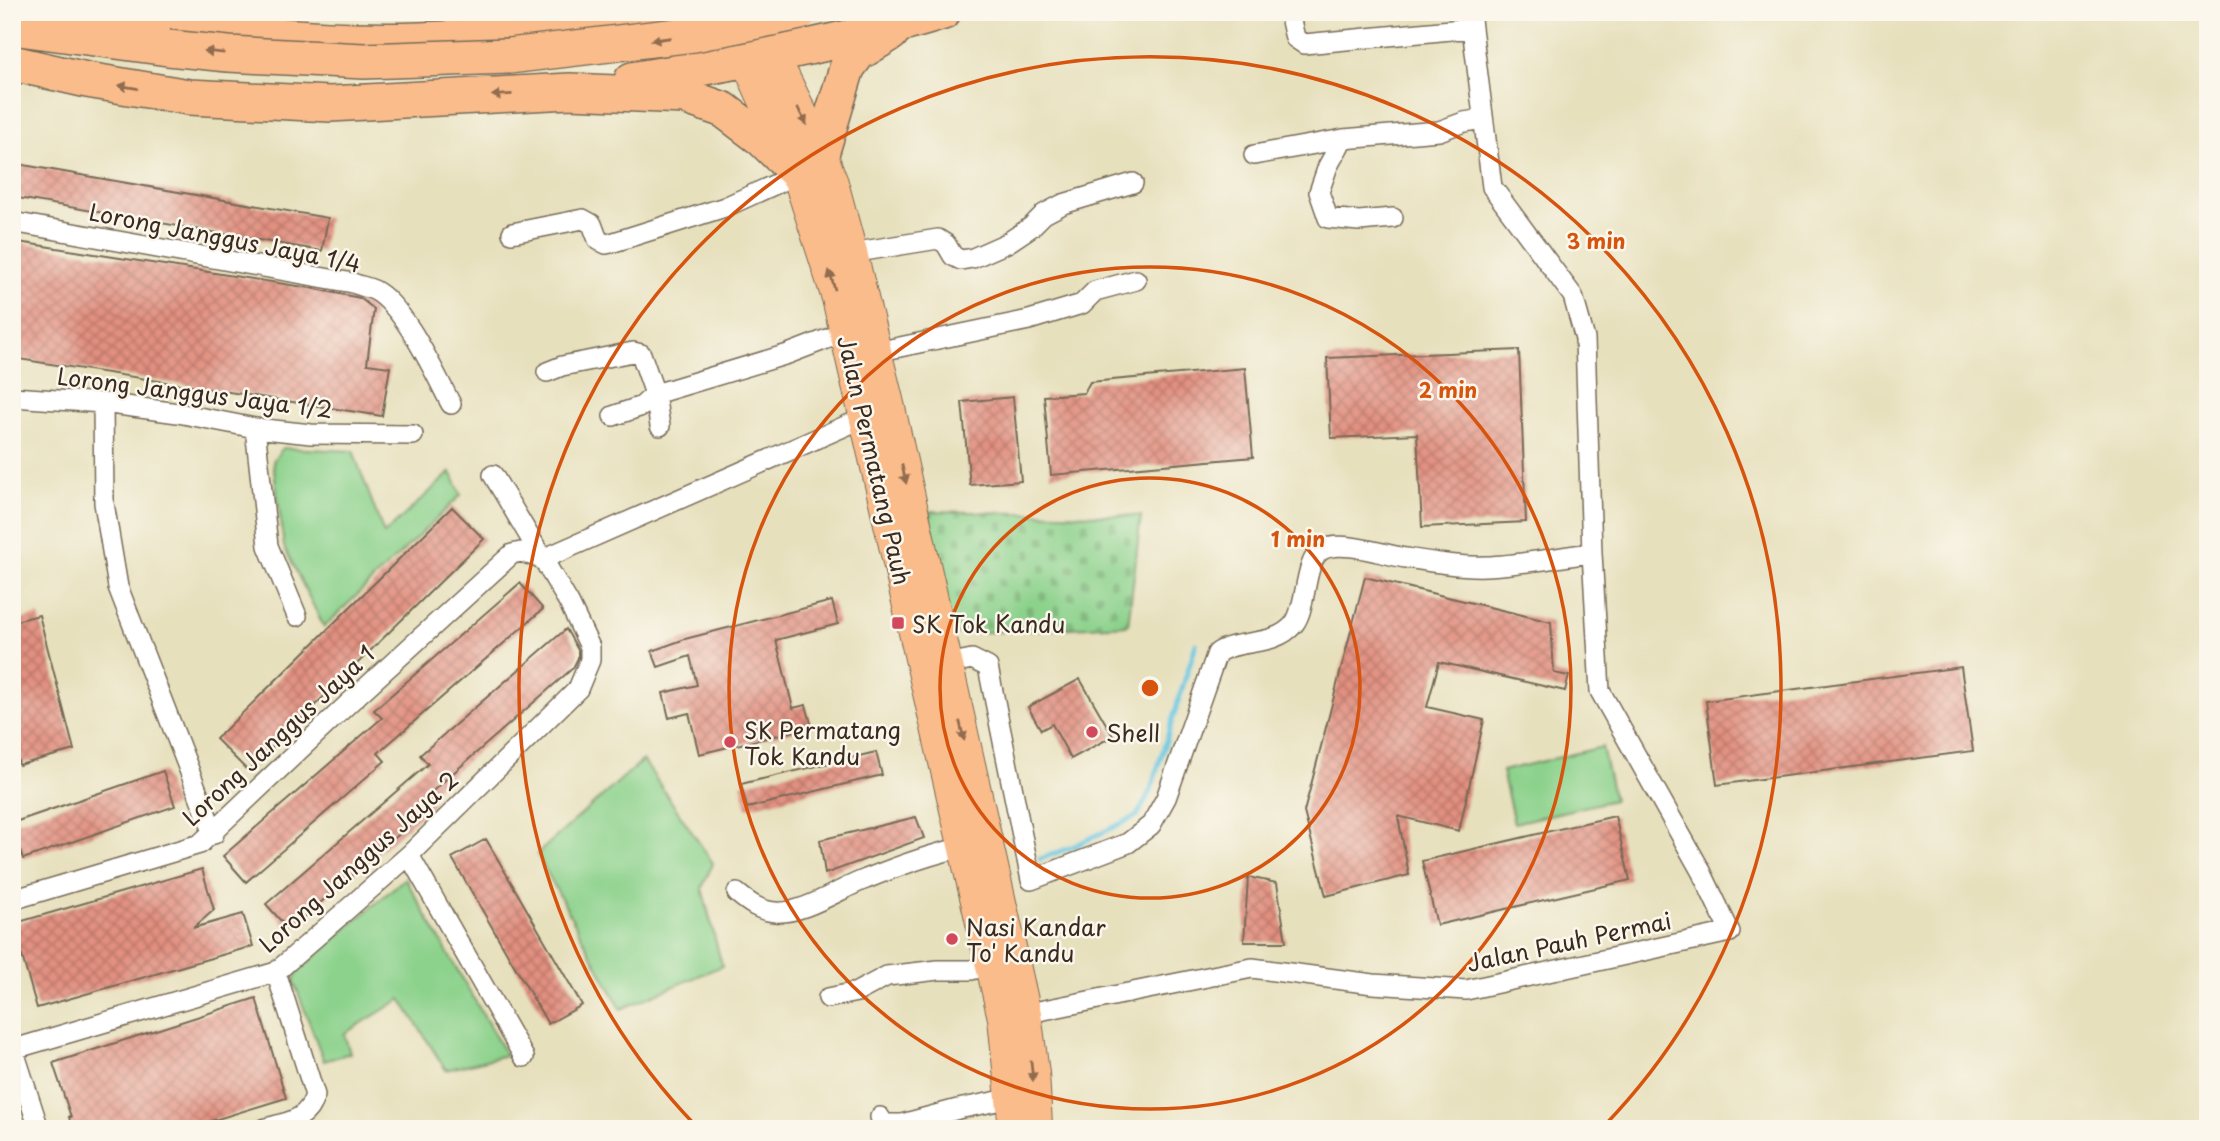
<svg xmlns="http://www.w3.org/2000/svg" width="2220" height="1141" font-family="'Playpen Sans',sans-serif">
<defs>
<pattern id="cemetery-stones" width="16" height="16" patternUnits="userSpaceOnUse" patternTransform="scale(1.75)"><rect width="16" height="16" fill="#8cd28c"/><path d="M2 7V4a2 2 0 0 1 4 0v3zM10 15v-3a2 2 0 0 1 4 0v3z" fill="#7ab478"/></pattern>
<pattern id="building-cross-hatch" width="8" height="8" patternUnits="userSpaceOnUse" patternTransform="scale(1.75)"><rect width="8" height="8" fill="#e29080"/><path d="M0 0l8 8M0 8l8-8" fill="none" stroke="#b87668"/></pattern>
</defs>
<rect width="100%" height="100%" fill="#fbf7ec"/>
<filter id="ink" filterUnits="userSpaceOnUse"><feTurbulence type="fractalNoise" baseFrequency=".0143" numOctaves="2"/><feDisplacementMap in="SourceGraphic" scale="14" xChannelSelector="R" yChannelSelector="G"/><feConvolveMatrix kernelMatrix="1 2 1 2 8 2 1 2 1" color-interpolation-filters="sRGB"/></filter>
<filter id="wash" filterUnits="userSpaceOnUse"><feTurbulence type="fractalNoise" baseFrequency=".00686" numOctaves="4" result="noise"/><feDisplacementMap in="SourceGraphic" scale="28" xChannelSelector="R" yChannelSelector="G"/><feGaussianBlur stdDeviation="1.57" result="paint"/><feColorMatrix in="noise" values="0 0 0 0 0 0 0 0 0 0 0 0 0 0 0 0 0 1.4 0 .05"/><feComposite in="paint" operator="in"/></filter>
<g filter="url(#wash)">
<rect width="100%" height="100%" fill="#e7e0bd"/>
<path fill="url(#cemetery-stones)" stroke="#647e55" stroke-width="2" d="M929,511L1141,516L1128,625L950,634Z"/>
<path fill="#8cd28c" stroke="#647e55" stroke-width="2" d="M283,448L353,451L384,534L451,472L461,495L324,627L284,547L273,461Z
M1602,747L1614,800L1514,823L1502,771Z
M643,760L713,863L702,888L722,966L621,1009L537,854Z
M405,878L506,1055L446,1070L401,999L344,1034L350,1053L324,1061L294,982L297,972Z"/>
<g fill="none" stroke-linecap="round" stroke-linejoin="round">
<path stroke="#62c4e0" stroke-width="5" d="M1040,859L1072,847L1137,816L1151,789L1196,644"/>
</g>
<g id="blocks">
<path fill="url(#building-cross-hatch)" d="M12,163L328,218L322,251L12,197Z
M12,241L310,288L360,298L374,309L367,364L390,367L382,416L12,358Z
M1519,350L1526,522L1422,527L1417,434L1331,438L1327,358Z
M1245,368L1253,457L1051,475L1044,396L1084,393L1090,382Z
M1013,397L1021,481L970,485L962,402Z
M452,507L484,539L248,771L216,739Z
M1365,577L1551,622L1554,673L1569,676L1565,691L1439,662L1427,707L1484,720L1459,831L1398,816L1409,875L1326,896L1304,812Z
M520,583L543,609L378,753L385,761L246,882L223,856L382,718L374,710Z
M832,601L838,624L776,640L793,708L806,705L812,727L699,754L689,713L669,718L663,693L697,685L690,656L658,667L652,651L685,639Z
M39,615L74,750L19,765L12,740V622Z
M566,629L578,650V658L573,668L427,796L434,804L289,930L266,904L428,764L420,755Z
M1961,667L1973,751L1717,785L1706,701Z
M1080,679L1113,736L1071,759L1052,724L1041,730L1028,707Z
M876,752L882,775L747,808L741,784Z
M163,771L175,806L23,859L12,823Z
M1615,816L1630,880L1437,925L1422,861Z
M916,817L924,838L825,874L820,840Z
M486,839L582,1005L548,1024L452,858Z
M202,869L214,910L193,928L243,914L253,946L37,1008L22,956L12,959V924Z
M1248,877L1277,883L1286,942H1244Z
M256,998L286,1098L185,1129H72L69,1117H71L53,1063Z"/>
</g>
</g>
<g filter="url(#ink)">
<use href="#blocks" fill-opacity="0" stroke="#776a56" stroke-width="2"/>
<g fill="none" stroke-linecap="round" stroke-linejoin="round">
<defs>
<path id="minor" d="M1289,12L1295,38L1304,44L1472,28
M1343,139L1328,166L1319,192L1328,218L1359,221L1393,218
M1254,155L1343,139L1439,131L1464,122L1483,119
M12,222L353,283C360,286 367,287 374,290C404,305 435,374 451,404
M512,233L583,219L592,224L598,240L606,244L611,243L725,207L798,174
M851,253L938,239L946,244L953,256L961,260L973,258L1007,243L1031,227L1044,214L1063,204L1133,183
M876,352L1029,320L1082,304L1095,291L1136,280
M547,372L562,366L633,352L641,354L655,394L660,426
M12,397L103,403L178,413L255,428L311,434L413,435
M103,403L104,503L118,587L214,834
M613,416L642,406L655,394L788,354L845,332
M255,428L268,546L297,616
M938,666L972,659L988,667L1031,880L1128,843L1151,825L1166,798L1217,653C1239,638 1274,648 1294,624C1308,606 1303,561 1322,550C1341,539 1385,555 1406,558C1431,562 1460,567 1486,566C1521,565 1557,557 1592,553
M409,855L524,1057
M737,893C749,903 760,911 775,912C802,915 841,888 866,879C898,866 931,854 964,847
M12,900L200,844L349,703L512,554L521,552L543,559L875,413
M828,998L857,992L887,976L938,970H971L991,965
M1014,1016L1252,968L1373,984L1466,990L1730,932L1701,871L1600,691L1592,553L1585,339L1573,296L1492,187L1470,12
M12,1045L39,1129
M14,1049L276,972L409,855L578,689L590,660V647L569,603L493,475
M880,1117L883,1124H902L958,1109L1013,1098
M263,1129C286,1122 307,1122 315,1095L276,972"/>
<path id="primary" d="M761,32L821,154L832,183L851,253L889,408L1025,1014L1033,1073L1036,1125
M737,38L798,174L838,298L1004,1018L1015,1129"/>
<path id="motorway" d="M92,12C200,28 310,44 420,40C510,37 600,24 689,12
M12,27L168,48
M12,63L87,80L189,97L330,104L570,91L684,96L724,110L761,138L798,174
M632,80C736,62 841,44 943,12
M821,154L847,68L858,53L891,33"/>
</defs>
<use href="#minor" stroke="#776a56" stroke-width="22"/>
<use href="#primary" stroke="#776a56" stroke-width="34"/>
<use href="#motorway" stroke="#776a56" stroke-width="38"/>
<use href="#minor" stroke="#fff" stroke-width="19"/>
<use href="#primary" stroke="#fabc8b" stroke-width="32"/>
<use href="#motorway" stroke="#fabc8b" stroke-width="35"/>
<defs>
<path id="motorway-bridge" d="M168,48L228,54L364,61L509,56L694,34L800,12"/>
</defs>
<use href="#motorway-bridge" stroke="#776a56" stroke-width="38" stroke-linecap="butt"/>
<use href="#motorway-bridge" stroke="#fabc8b" stroke-width="35"/>
</g>
<defs><path id="oneway-solid" d="M-6-.8H1V-3.2L6.5 0L1 3.2V.8H-6Z" transform="scale(1.75)"/></defs>
<g fill="#916c4f">
<use href="#oneway-solid" transform="translate(661 39) rotate(172)"/>
<use href="#oneway-solid" transform="translate(214 52) rotate(-174)"/>
<use href="#oneway-solid" transform="translate(128 87) rotate(-171)"/>
<use href="#oneway-solid" transform="translate(502 95) rotate(177)"/>
<use href="#oneway-solid" transform="translate(802 116) rotate(63)"/>
<use href="#oneway-solid" transform="translate(832 280) rotate(-107)"/>
<use href="#oneway-solid" transform="translate(904 474) rotate(77)"/>
<use href="#oneway-solid" transform="translate(962 731) rotate(77)"/>
<use href="#oneway-solid" transform="translate(1032 1071) rotate(84)"/>
</g>
</g>
<g fill="none" stroke="#d7540e" stroke-width="3.5">
<circle cx="1150" cy="688" r="210"/>
<circle cx="1150" cy="688" r="421"/>
<path d="M696 1126A631 631 0 1 1 1604 1126"/>
</g>
<g fill="#d1495b" stroke="#fbf7ec" stroke-width="2.5">
<rect x="891" y="616" width="14" height="14" rx="3.5"/>
<circle cx="1092" cy="732" r="7"/>
<circle cx="730" cy="742" r="7"/>
<circle cx="952" cy="939" r="7"/>
</g>
<g text-anchor="middle" dominant-baseline="central" stroke-width="5" stroke-linejoin="round" paint-order="stroke">
<g font-size="23" fill="#3b2a1e" stroke="#fbf7ec">
<text transform="translate(225 237) rotate(11)">Lorong Janggus Jaya 1/4</text>
<text transform="translate(195 392) rotate(7)">Lorong Janggus Jaya 1/2</text>
<text transform="translate(875 460) rotate(77)">Jalan Permatang Pauh</text>
<text transform="translate(278 735) rotate(-43)">Lorong Janggus Jaya 1</text>
<text transform="translate(358 861) rotate(-42)">Lorong Janggus Jaya 2</text>
<text transform="translate(1569 941) rotate(-12)">Jalan Pauh Permai</text>
</g>
<g font-size="23" fill="#3b2a1e" stroke="#fbf7ec" text-anchor="start">
<text x="912" y="623">SK Tok Kandu</text>
<text x="744" y="729">SK Permatang<tspan x="744" dy="26">Tok Kandu</tspan></text>
<text x="1106" y="732">Shell</text>
<text x="966" y="926">Nasi Kandar<tspan x="966" dy="26">To' Kandu</tspan></text>
</g>
</g>
<circle cx="1150" cy="688" r="10" fill="#d7540e" stroke="#fbf7ec" stroke-width="3.5"/>
<g font-size="21" text-anchor="middle" font-weight="bold" fill="#d7540e" stroke="#fbf7ec" stroke-width="5" stroke-linejoin="round" paint-order="stroke">
<text x="1596" y="249">3 min</text>
<text x="1448" y="398">2 min</text>
<text x="1298" y="547">1 min</text>
</g>
<rect width="2220" height="1141" fill="none" stroke="#fbf7ec" stroke-width="42"/>
</svg>
